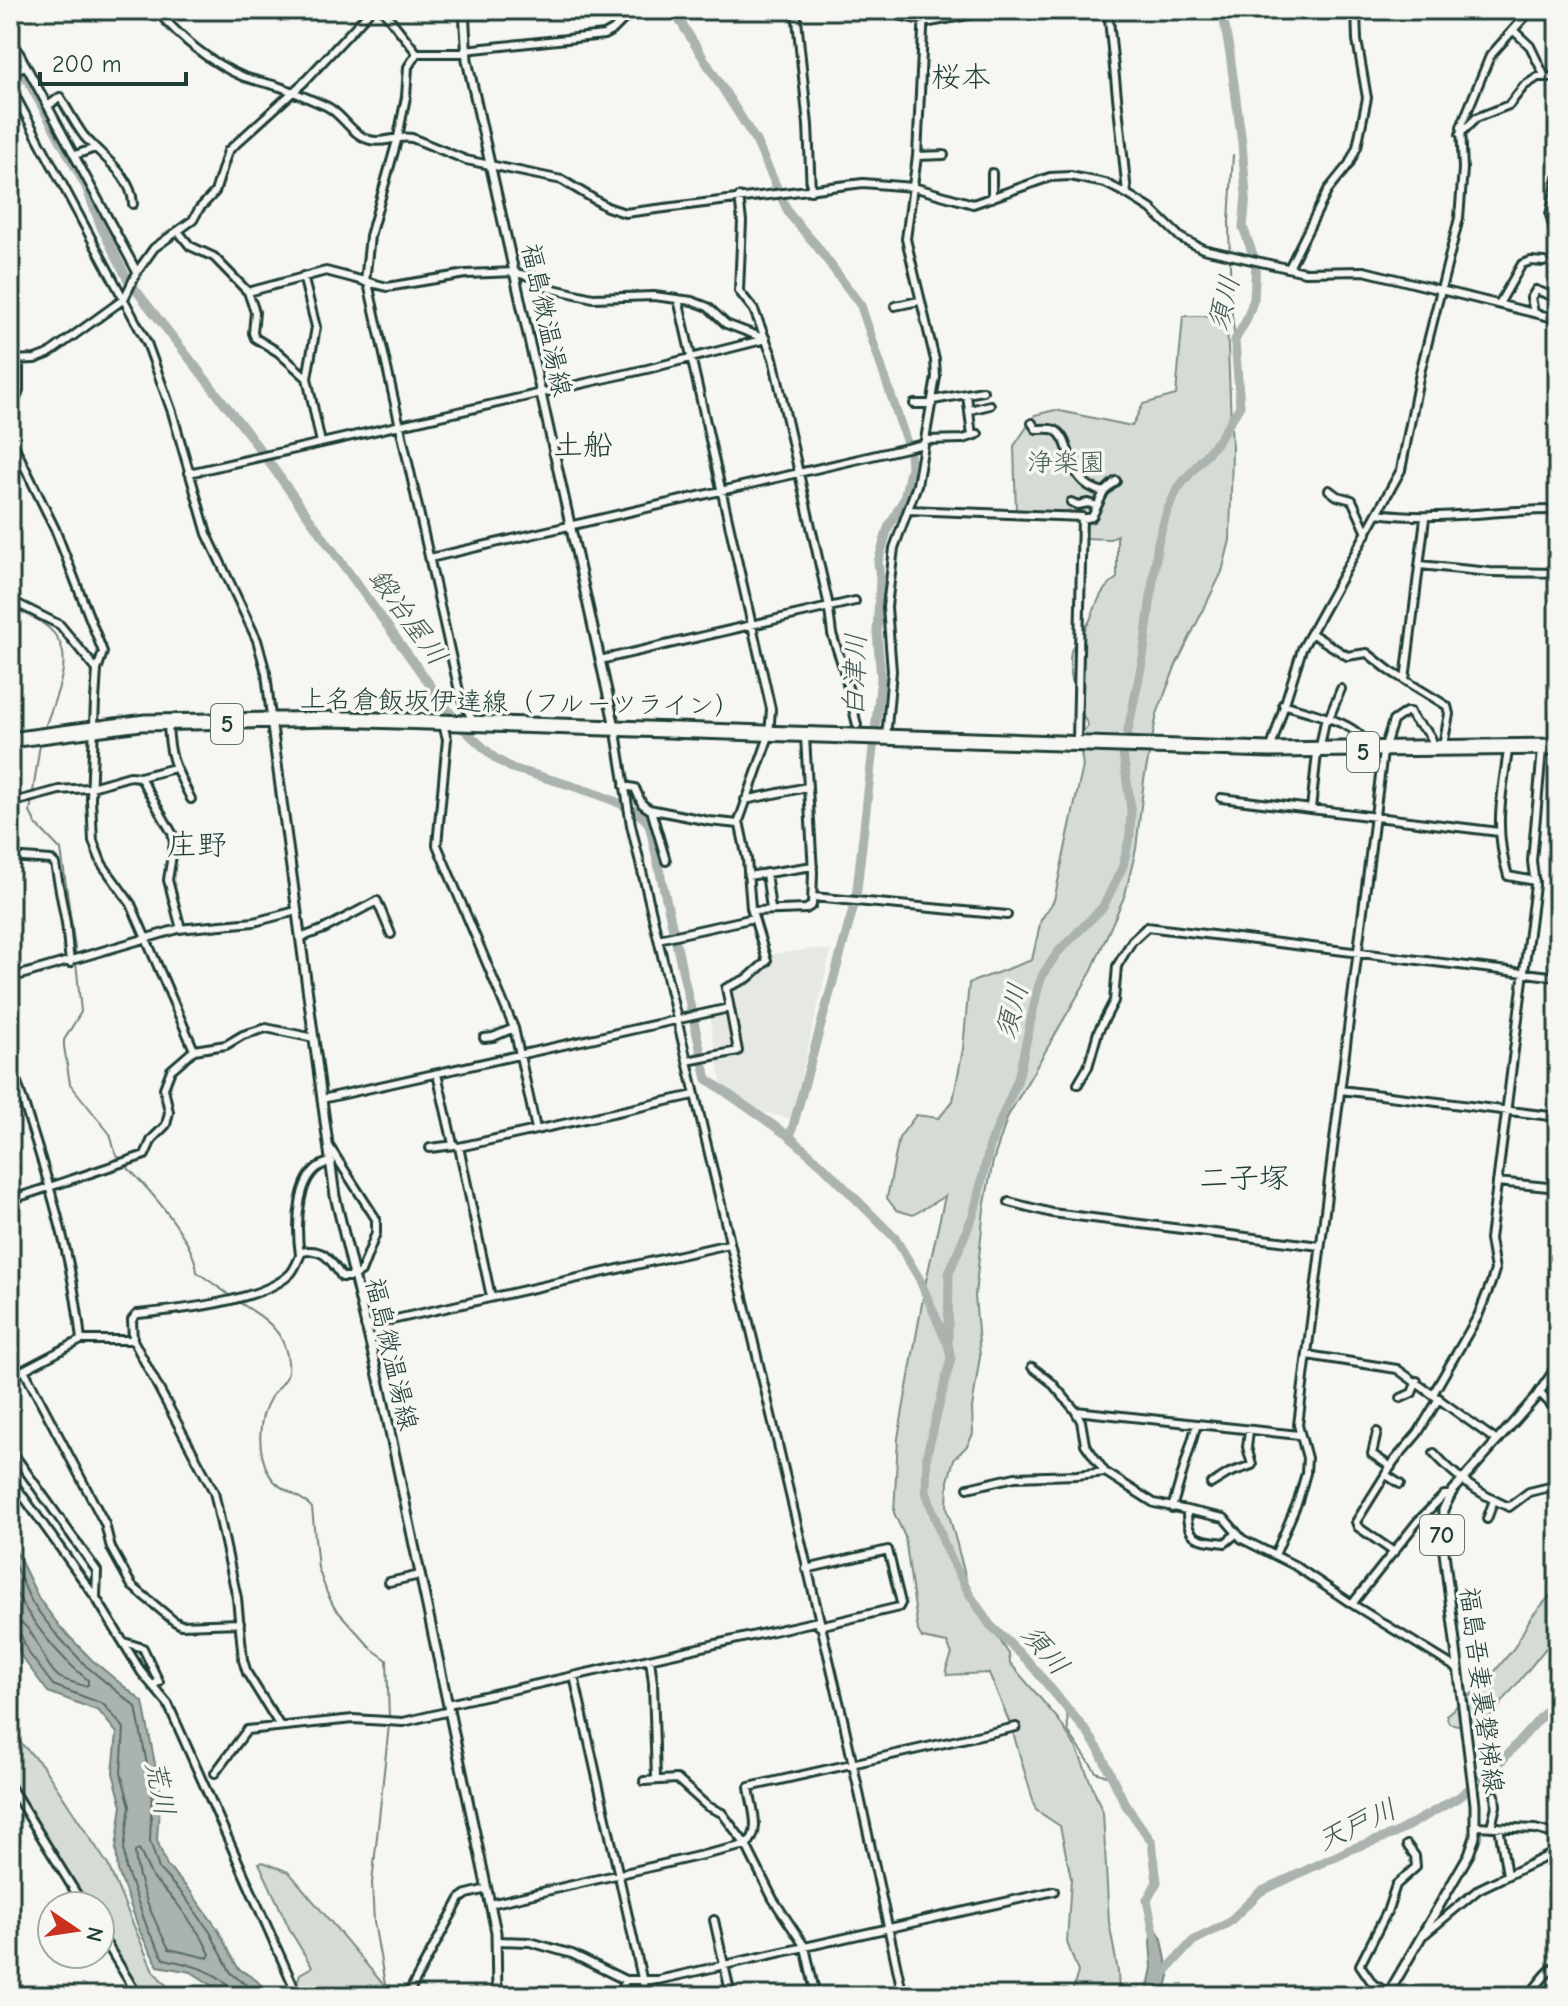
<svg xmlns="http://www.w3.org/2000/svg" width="1568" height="2006" font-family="'Comic Neue','Klee One',sans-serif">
<rect width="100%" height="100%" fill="#f6f6f2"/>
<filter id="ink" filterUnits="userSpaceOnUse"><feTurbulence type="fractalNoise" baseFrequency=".0125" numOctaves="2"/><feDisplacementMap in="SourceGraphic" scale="16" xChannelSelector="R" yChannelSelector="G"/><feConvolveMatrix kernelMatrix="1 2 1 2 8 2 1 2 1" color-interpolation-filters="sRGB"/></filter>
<g filter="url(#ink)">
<path fill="#e6e8e4" d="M811,949L831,951L791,1119L767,1113L723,1093L709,1015L731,1011L728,990L768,964L769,955Z"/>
<path fill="#d6dbd6" stroke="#7a8c85" stroke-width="2" d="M1183,316H1213L1227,323L1232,448L1230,540L1222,572L1176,665L1157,714L1144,780L1136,849L1125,895L1090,974L1008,1116L993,1161L984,1209L975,1296L980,1356L972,1408L973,1434L967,1446L954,1459L948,1481L947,1507L970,1594L1009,1654L1010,1663L1058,1719L1077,1749L1103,1813L1109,1922L1118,1972L1119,1996H1071L1078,1972L1067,1942L1071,1878L1060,1826L1036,1810L1011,1726L989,1673L947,1675L946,1670L952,1654L947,1643L922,1638L918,1631L905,1537L894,1513L898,1438L926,1281L945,1196L913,1215L896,1210L887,1198L899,1138L916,1115L939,1118L953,1101L963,1049L969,983L1032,960L1041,920L1054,900L1083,766L1079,737L1088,725C1078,709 1064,664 1073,646C1077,637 1086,629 1090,620C1098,602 1100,589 1117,578V535L1110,539L1084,538L1085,516L1080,512L1016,511L1014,446L1035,415L1055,410L1132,426L1143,404L1176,395Z
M1558,1587V1633L1483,1726L1470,1728L1449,1723L1446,1715L1487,1681L1514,1648L1531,1617Z
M10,1732L42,1765L108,1865L153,1971L176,1996H141L100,1929V1906H85L29,1806L27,1807L10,1783Z
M263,1862L289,1872L393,1996H292L300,1974L312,1967L291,1932L259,1863Z"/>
<path fill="#aab3ae" stroke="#72847d" stroke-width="2" d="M10,1539L39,1599L61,1628L92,1660L143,1702L160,1790L157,1840L167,1866L190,1891L217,1928L238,1968L256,1980L272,1996H229L191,1972L158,1966L141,1934L118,1871L116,1848L122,1806L113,1773L117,1733L99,1711L48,1692L21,1656L10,1629Z
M1153,1923L1162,1939L1169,1976L1164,1996H1146L1152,1968L1150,1942Z"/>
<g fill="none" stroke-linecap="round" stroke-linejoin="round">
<path stroke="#576c65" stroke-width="2" d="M10,1555L32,1603L55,1633L86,1666L136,1707L152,1791L150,1841L159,1869L184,1896L210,1932L231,1973L260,1996
M10,1582C29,1618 55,1654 88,1680V1685L84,1686C77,1683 65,1681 59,1677C39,1661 36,1621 10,1619
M10,1629L20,1633L28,1652L53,1685L103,1704L124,1728L121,1773L130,1806L124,1849L126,1869L148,1930L164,1959C183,1963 229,1972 232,1996
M139,1849L152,1877L176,1902L202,1938L210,1954L208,1958L169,1949C154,1920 137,1885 135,1852Z"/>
<path stroke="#72847d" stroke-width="2" d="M1233,155L1229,222L1231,308L1235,340
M10,607C85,635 66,668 44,730
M40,744L30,812L36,824L61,850L76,955
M76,961L81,1012L64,1040V1046L70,1084L110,1134L115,1152L121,1161
M125,1165C149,1189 194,1239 197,1272L232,1297
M237,1301C251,1310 266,1318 276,1331C285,1341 292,1366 286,1378C282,1385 275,1391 271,1397C257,1419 257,1452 269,1474C279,1492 300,1493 312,1508L318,1568L327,1593L334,1607L372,1649L387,1660L389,1718
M1067,1708L1068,1731L1074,1740L1096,1772L1112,1778
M387,1996L374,1922L372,1883L389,1725"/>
<path stroke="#aab3ae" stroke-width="9" d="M673,10L756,141L789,214L816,245L861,306L910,452L911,467L904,499L888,528L878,562L880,579L877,632L881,678L856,898L790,1137
M10,48L86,187L101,227L128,280L250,436L459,725L496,759L512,768C543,778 633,799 649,824L707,1079L790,1137L822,1165L895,1238L919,1278L946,1341
M1155,1938L1147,1900L1157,1882L1152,1842L1125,1804L1099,1750L1087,1732L1027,1660L990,1625L970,1595L946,1549L926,1492L927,1454L951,1358L948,1344L949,1273L974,1213L990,1145L1018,1079L1038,988L1043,974L1058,952L1103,907L1123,866L1130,835L1131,809L1123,754L1143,658L1158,542L1167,511L1178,488L1220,438L1240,406L1235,340L1246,321L1254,299L1256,263L1243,227L1246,195L1242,143L1230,54L1222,10
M1162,1975L1193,1941L1228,1923L1260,1892L1351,1849L1394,1834L1459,1797L1497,1766L1558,1698"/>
<defs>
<path id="minor" d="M156,10C181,38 208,62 244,77C256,81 268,83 280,87C295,92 311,100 326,106C343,114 350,134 370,140C384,144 397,135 412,138L466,160L562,180L607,207L625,213L863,183L913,187L973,204L1050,177L1070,176L1105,183L1127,194L1151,209L1181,238L1203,249L1305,272L1364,271L1558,319
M383,10L417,53H466
M796,10L808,125L811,191
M874,10L930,22L995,10
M1108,10L1127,193
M1513,30L1530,46L1544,75
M10,36L137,272
M465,50L604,35L613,30L633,10
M10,74L26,65
M10,86L147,343L172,412L207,534L257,640L266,673L271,717
M48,106L60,97C68,110 75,124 84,136C101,156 132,175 133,204
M1558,119L1554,128L1558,140
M1460,134L1476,118L1509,105L1524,86L1538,77H1558
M75,155L95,148
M917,156L944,155
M992,173V198
M1558,178L1550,215L1558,246
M739,197L742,221L739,291L754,310L773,358L828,602L832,634L843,667L857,725
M178,231L190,246L214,257L248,292L255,312L253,333L255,338L278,352L307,378
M1289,268L1328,190L1349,164L1357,147L1367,98L1357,40L1356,10
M516,273L533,277L549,288L593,298L654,296L692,301L708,307L726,324L766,339
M303,276L316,327L307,378L321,443
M365,282L370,236L398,137L406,97L408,67L417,53
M368,283L459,691L473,722
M248,292L326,271L387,287L466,274L515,272
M678,299L771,709L769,736L739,821L747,859L751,908L767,961L748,978L726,988L738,1051L687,1061
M1499,304L1522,264L1531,261L1544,262
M895,306L919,301
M1534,312L1531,298L1536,290L1549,295L1556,293L1558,289
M10,360L35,359L48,354L124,299L137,272L154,248L193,220L199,209L215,192L228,151L304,82L371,10
M967,395L972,436
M933,400L983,391
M914,404H932
M970,410L990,405
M10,417L19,390V360
M1032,423L1036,429C1042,429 1050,428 1055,430C1075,441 1063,483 1104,492
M10,437L55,529L103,652L97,670L95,701L91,799L93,841L102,864L131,904L194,1050
M925,440L963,439L978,434
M189,473L647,369L766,339
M1329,490L1337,496L1352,500L1367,533
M1071,502L1078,505L1088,503L1097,506
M908,510L1082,517L1077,740
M1378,513C1440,522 1497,509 1558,510
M1082,519L1092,517L1104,492L1116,481
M430,558L924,444
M1420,565L1490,572L1558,573
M10,600L60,625L97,670
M1311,633L1347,656L1367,653L1390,671L1447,706L1449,714L1443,745
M600,660L855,601
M1405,680L1425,518
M1283,704C1306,712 1360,722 1367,746
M442,721L447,739L437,845L514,1028L536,1129
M168,725C170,762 176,768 191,799
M616,732L631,825L842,1714L903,1996
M886,738L892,671L887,607L894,548L917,485L936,377L935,360L906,239L917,156L924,10
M1553,743L1558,701
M1320,747L1325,721L1329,718L1341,689
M1270,751L1302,649L1401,470L1420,373L1459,218L1463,169L1461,127L1490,56L1531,10
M1508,751C1501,798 1494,829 1508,876L1535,881
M140,777L175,768
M624,786L635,788L642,804L649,809L709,821L739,824
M1221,798L1499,832
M745,800L807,787
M10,803L59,790L88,788L130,776L140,777L172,833L174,843L168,880L181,929
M1311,809L1317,753
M651,810L666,861
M10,857L51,860L55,864L66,923L70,963
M766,873L771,909
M748,876L813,866
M813,897L1007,915
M752,911L806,909L812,905L813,872L805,737
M300,938L324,929L377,901L391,934
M658,939L754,918
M10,978L178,929L254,922L296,911
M484,1038L493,1037L514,1028
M10,1060C39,1152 71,1243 81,1340
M437,1074L453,1144
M1078,1084L1088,1067L1098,1032L1114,1001L1117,966L1132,941L1147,927L1558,977
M1341,1090L1558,1117
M322,1099L729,1008
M430,1148L455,1145
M1497,1182L1558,1188
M10,1200L145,1155L152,1139L166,1125L169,1112L164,1088L171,1070L194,1050L226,1045L243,1035L266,1028L314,1038
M1009,1202L1052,1213L1320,1246
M300,1255C296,1227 295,1166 332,1162
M491,1297L459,1147L694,1095
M365,1326L729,1244
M133,1340L214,1492L237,1598L243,1660L247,1673L280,1726
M1307,1355L1397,1369L1497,1441
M1032,1367L1051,1382L1074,1409L1081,1421L1085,1444L1104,1471
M24,1370L105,1524L111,1548L132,1586L174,1621L181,1625L240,1623
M10,1377L81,1340H133L132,1320L137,1314C176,1310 261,1302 290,1274C296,1268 298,1259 302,1252C324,1247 331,1261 342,1277H352L361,1272L376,1233V1219L329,1146
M1539,1392L1558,1412
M1433,1394L1478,1316L1491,1283L1495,1270L1490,1239L1535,885L1532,861L1542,750
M1401,1398L1412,1393L1417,1381
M1076,1411L1299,1435
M1377,1432L1372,1454L1391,1467
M10,1449L97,1571L96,1597
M1434,1453C1458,1479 1477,1493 1509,1507L1529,1492L1558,1485
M1386,1475L1400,1484
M10,1478L96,1598L142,1673L168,1704L298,1996
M1211,1484L1229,1473L1252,1465L1247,1447L1249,1431
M968,1488L1015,1477L1077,1475L1105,1472L1154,1503L1224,1518L1242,1539L1294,1565L1352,1604L1458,1669
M1172,1508L1197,1424
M1187,1511C1186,1540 1199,1540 1225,1543L1236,1534
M1487,1519L1494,1500
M1394,1552L1358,1527L1356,1522L1394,1461L1418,1433L1439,1398
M1275,1555L1298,1501L1306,1473L1307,1458L1298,1425L1383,752L1393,721L1406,712H1410C1414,727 1431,727 1433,745
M806,1569L888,1550L901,1603L899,1607L819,1626
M389,1582L420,1575
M1352,1604L1418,1521L1444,1495H1450
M124,1642L143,1648L159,1682L152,1685
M650,1659L653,1683L656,1779
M574,1676L646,1996
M448,1704L818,1621
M215,1773L247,1730L353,1719L403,1722L450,1711
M644,1781L677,1779L707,1806L722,1813L746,1845L773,1899L805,1947L816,1996
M10,1786L84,1906
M1476,1826L1535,1829L1558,1835
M1491,1827L1496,1806L1495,1795
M1499,1827L1507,1875
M490,1904L746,1845C763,1832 751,1806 749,1787L1016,1727
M714,1920L731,1996
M100,1933L138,1996
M1425,1934L1479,1889L1558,1851
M497,1941L530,1942L572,1954L625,1980H658L1054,1891
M1389,1993L1373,1984L1360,1965L1387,1912L1396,1885L1416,1867L1415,1856L1407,1845
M407,1996L460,1899L467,1894L487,1889
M621,1996L625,1980
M1527,1996C1538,1987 1545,1971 1558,1965"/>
<path id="major" d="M464,10L467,60L615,727
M271,719L335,1196L379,1380L496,1932L497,1996
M10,737L145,719L348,716L1269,747L1558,743
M10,743L141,726L336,722L1270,753L1558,750
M1387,1996L1469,1854L1475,1837V1804L1442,1536L1443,1510L1452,1492L1536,1397L1552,1374L1558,1359"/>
</defs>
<use href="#minor" stroke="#1f3d34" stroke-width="12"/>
<use href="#major" stroke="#1f3d34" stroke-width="13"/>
<use href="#minor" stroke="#f6f6f2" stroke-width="6"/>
<use href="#major" stroke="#f6f6f2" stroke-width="7"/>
</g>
</g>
<g text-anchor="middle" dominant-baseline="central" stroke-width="7" stroke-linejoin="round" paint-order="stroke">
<g fill="#f6f6f2" stroke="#60746d" stroke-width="2">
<rect x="211" y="704" width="32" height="40" rx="6"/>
<rect x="1347" y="732" width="32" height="40" rx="6"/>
<rect x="1420" y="1515" width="44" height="40" rx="6"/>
</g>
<g font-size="24" font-weight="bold" fill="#1f3d34">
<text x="227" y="724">5</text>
<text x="1363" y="752">5</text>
<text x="1442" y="1535">70</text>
</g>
<g font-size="26" fill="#1f3d34" stroke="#f6f6f2">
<text transform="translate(546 320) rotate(78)">福島微温湯線</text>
<text transform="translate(520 703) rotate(1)">上名倉飯坂伊達線（フルーツライン）</text>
<text transform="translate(391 1354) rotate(77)">福島微温湯線</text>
<text transform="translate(1481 1690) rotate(83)">福島吾妻裏磐梯線</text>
</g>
<g font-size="26" fill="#445d54" stroke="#f6f6f2">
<text x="1066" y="463">浄楽園</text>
</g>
<g font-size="28" font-style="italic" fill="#425a52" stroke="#f6f6f2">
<text transform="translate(1224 303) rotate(-76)">須川</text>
<text transform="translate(408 617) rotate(54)">鍛冶屋川</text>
<text transform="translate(855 675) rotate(-88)">白津川</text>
<text transform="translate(1012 1011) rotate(-75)">須川</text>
<text transform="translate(1045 1650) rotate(49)">須川</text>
<text transform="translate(160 1788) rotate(79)">荒川</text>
<text transform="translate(1357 1825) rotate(-25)">天戸川</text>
</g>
<g font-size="30" fill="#1f3d34" stroke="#f6f6f2">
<text x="961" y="77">桜本</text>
<text x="583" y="445">土船</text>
<text x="197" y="845">庄野</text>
<text x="1244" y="1178">二子塚</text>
</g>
</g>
<rect width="1568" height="2006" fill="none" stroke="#f6f6f2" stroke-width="40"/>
<rect x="20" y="20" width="1528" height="1966" fill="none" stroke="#1f3d34" stroke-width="3" filter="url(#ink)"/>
<g transform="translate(76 1930) rotate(103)"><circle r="38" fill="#f6f6f2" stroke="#a0aca6" stroke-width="2"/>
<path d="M0-6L14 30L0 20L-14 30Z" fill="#c8321e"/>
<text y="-12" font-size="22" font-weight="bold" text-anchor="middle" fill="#1f3d34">N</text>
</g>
<path d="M40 72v12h146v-12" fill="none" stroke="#1f3d34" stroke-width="4"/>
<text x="52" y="72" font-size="24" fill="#1f3d34" stroke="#f6f6f2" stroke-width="6" paint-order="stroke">200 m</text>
</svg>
